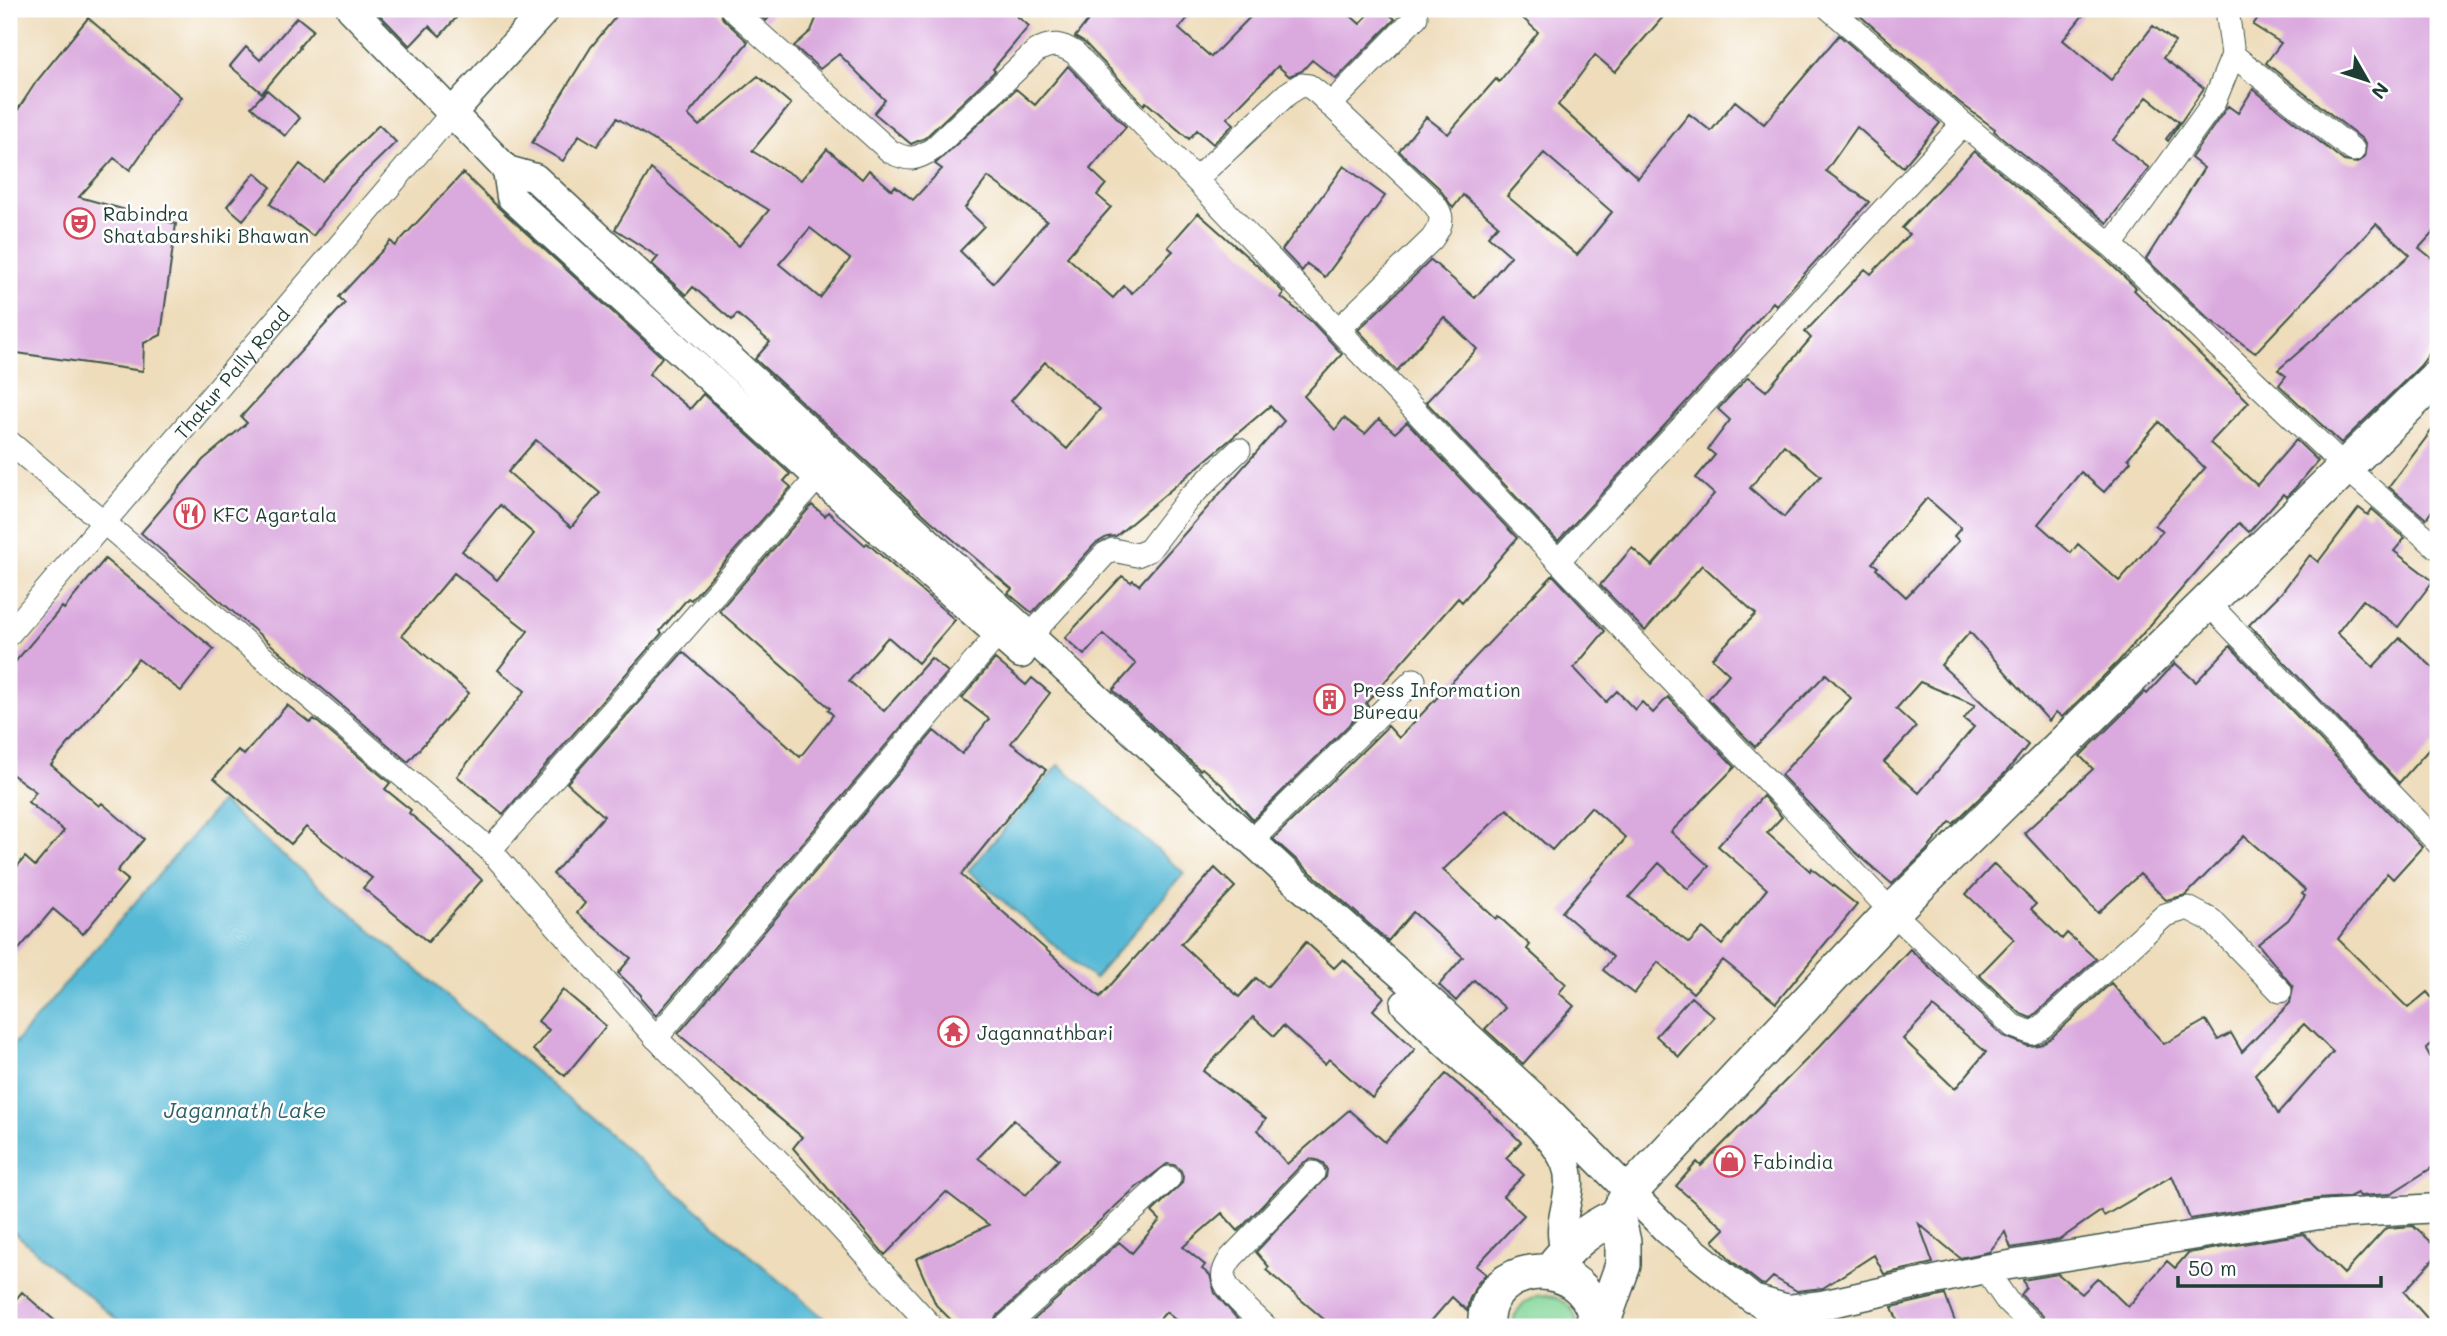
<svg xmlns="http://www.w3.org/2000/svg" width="2447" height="1336" font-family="Mali,sans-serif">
<rect width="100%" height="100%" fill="#fff"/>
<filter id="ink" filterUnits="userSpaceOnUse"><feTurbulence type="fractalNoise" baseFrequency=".0143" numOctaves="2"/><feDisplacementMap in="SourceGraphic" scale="14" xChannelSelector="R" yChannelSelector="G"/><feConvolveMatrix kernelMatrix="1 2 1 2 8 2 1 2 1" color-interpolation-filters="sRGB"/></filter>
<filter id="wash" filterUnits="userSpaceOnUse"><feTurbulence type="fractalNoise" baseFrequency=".00686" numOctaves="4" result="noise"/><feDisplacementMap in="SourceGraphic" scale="28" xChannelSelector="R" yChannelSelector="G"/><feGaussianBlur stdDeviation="1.57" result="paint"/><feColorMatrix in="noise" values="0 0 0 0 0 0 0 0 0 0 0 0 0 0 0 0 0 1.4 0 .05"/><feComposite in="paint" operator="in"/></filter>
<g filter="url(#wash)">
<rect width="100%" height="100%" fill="#eedcba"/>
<path fill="#82d597" stroke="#508966" stroke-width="2" d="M1539,1295C1559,1295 1577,1305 1577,1327H1513C1513,1310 1524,1301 1539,1295Z"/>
<path fill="#57b9d6" stroke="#3b7b85" stroke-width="2" d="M1059,765L1184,873L1094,979L968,871Z
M221,802L834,1327H125L9,1228V1050Z"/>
<g id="blocks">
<path fill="#daa9de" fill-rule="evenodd" d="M374,9H464L440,36L429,26L410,46Z
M622,9H718L723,19L748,42L688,115L699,126L758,76L791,104L752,151L801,180L827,149L862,179L869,170L892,190L895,186L913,200L942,169L935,164L1016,89L1035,105L1068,66L1126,127L1090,169L1106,184L1097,195L1111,207L1067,257L1113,298L1124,286L1132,293L1173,251L1168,247L1198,213L1260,268L1284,293L1281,297L1312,322L1342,354L1304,396L1335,430L1344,418L1365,434L1379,419L1395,433L1407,422L1517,538L1462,602L1458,598L1366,703L1368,706L1253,820L1222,785L1202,768L1200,770L1113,690L1136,664L1103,634L1084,655L1065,638L1122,576L1131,582L1133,580L1139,585L1284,421L1270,406L1116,536L1107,537L1095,544L1032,613L1008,593L1012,589L931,521L755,359L770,342L737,314L732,320L693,287L686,295L652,264L658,257L615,229L651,169L739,246L769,210L617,118L597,146L579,135L563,161L532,143L591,47ZM988,177L1047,221L993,283L960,251L984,226L965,208ZM810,228L850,259L820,298L779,264ZM1045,362L1100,409L1067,449L1011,401Z
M753,9H776L766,21Z
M820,9H1008L1029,26L993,69L995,71L925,138L911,144L874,113L885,100L839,54L820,69L794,46L811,31Z
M1097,9H1195L1179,29L1211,57L1258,9H1343L1360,24L1372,9H1383L1395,19L1336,79L1312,60L1302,71L1289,76L1278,66L1227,118L1234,124L1213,144L1197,130L1189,139L1146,102L1144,105L1085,43L1075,37Z
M1513,9H1670L1615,72L1595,55L1558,105L1638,178L1689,114L1711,131L1735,101L1764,124L1839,35L1940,123L1903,167L1857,127L1826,171L1869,202L1776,305L1773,302L1733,349L1734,350L1558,541L1426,402L1477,349L1444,317L1397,371L1358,330L1431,260L1475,298L1511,256L1488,236L1498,225L1463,195L1453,208L1439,188L1399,151L1426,117L1448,134L1496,79L1499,82L1538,32ZM1544,153L1612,212L1577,255L1507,196Z
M1860,9H2088L2063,40L2111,80L2153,26L2175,42L2163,58L2204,88L2168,141L2166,139L2179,122L2147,97L2113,140L2149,168L2107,223L1994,131L1995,129L1959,102L1857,13Z
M2264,9H2438V227L2419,248L2438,263V342L2420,366L2341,443L2279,385L2286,376L2278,370L2410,255L2376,224L2255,353L2209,319L2146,259L2204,168L2191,158L2228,106L2238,113L2253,89L2344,161L2357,163L2364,158L2366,145L2362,139L2266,63L2281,43L2253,25Z
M297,17L313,30L299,47L300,48L262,93L230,66L246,47L260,60Z
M88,18L181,97L130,170L114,158L79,197L176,224L161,335L144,343L143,371L17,353L9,348V117L17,111L36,82Z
M267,90L300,118L285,136L251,107Z
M379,125L396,142L350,187L313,236L270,204L300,164L322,181Z
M1974,151L2102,256L2136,288L2134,290L2249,402L2210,443L2257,485L2296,440L2318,461L2295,488L2286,497L2283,494L2249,532L2239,523L2118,662L2062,717L2056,712L2049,721L1970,632L1941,665L2028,745L2007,771L1953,824L1950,822L1926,851L1892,884L1854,851L1781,775L1851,698L1826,674L1755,747L1708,699L1729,674L1712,658L1756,614L1702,565L1645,631L1600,585L1632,548L1652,566L1714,494L1696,478L1715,455L1708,449L1730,420L1718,409L1748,377L1766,391L1811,338L1805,332L1865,269L1871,274L1909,234L1902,228ZM2159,422L2205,468L2155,525L2163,531L2119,581L2078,544L2071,553L2038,524L2081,472L2104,492L2131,461L2128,458ZM1784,445L1821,476L1784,517L1750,488ZM1927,498L1961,528L1954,536L1959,541L1906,597L1876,569L1878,567L1872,563ZM1920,682L1975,705L1964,719L1974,727L1919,793L1884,762L1916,727L1896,709Z
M1344,166L1385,196L1325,277L1307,264L1302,271L1282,250Z
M255,173L271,187L243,220L227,206Z
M463,173L500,209L662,357L649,374L690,409L703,394L790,474L784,481L791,487L691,600L688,598L660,631L662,633L503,814L457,776L525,691L498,670L528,631L454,573L402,635L469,693L408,762L141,533L203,460L247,423L241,417L345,303L339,297L391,241L395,246ZM536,440L600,493L571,527L508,472ZM500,505L534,534L497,580L462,551Z
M2438,422V502L2426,519L2389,487Z
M812,505L825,516L828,512L865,545L867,543L955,620L918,663L888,637L849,681L884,711L931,658L948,672L656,1016L641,999V995L618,973L631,958L577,913L585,903L553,874L604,816L567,783L683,652L800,757L833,715L828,710L830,708L719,611Z
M2359,508L2368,515L2372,509L2405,538L2394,551L2433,581L2398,627L2363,600L2337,633L2373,667L2400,638L2438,672V739L2399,783L2249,625L2281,593L2310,555L2318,562Z
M105,559L214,649L181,691L138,659L51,765L99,806L102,803L144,839L117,871L128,880L83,934L53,909L9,961V877L25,857L35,866L64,831L28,802L36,792L9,772V669L62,607L64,609Z
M1553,575L1605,631L1574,668L1606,702L1617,691L1635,710L1642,702L1653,713L1668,697L1735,767L1671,832L1709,866L1688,889L1659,863L1629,897L1689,943L1703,928L1722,945L1767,889L1718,846L1763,796L1782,817L1767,833L1810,871L1811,868L1857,905L1776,1003L1723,960L1693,993L1658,962L1634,994L1603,970L1613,957L1562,912L1626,838L1591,807L1552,850L1507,809L1443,870L1496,919L1498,916L1530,945L1527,949L1566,984L1559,993L1574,1006L1523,1064L1485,1029L1505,1008L1474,980L1456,1001L1439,985L1463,957L1413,912L1388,941L1273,839L1388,726L1399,738Z
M2230,646L2422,847L2393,879L2387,873L2338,939L2408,1008L2427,992L2438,1005V1038L2426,1049L2438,1071V1164L2390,1194L2360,1196L2357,1193L2349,1197L2316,1199L2190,1219L2172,1176L2104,1216L2101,1211L2059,1240L2011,1248L2005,1232L1989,1252L1960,1258L1919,1224L1933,1263L1884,1274L1874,1255L1823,1288L1797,1291L1773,1277L1765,1285L1761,1284L1732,1261L1713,1241L1725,1229L1676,1186L1697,1162L1701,1166L1820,1046L1910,949L2003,1036L2028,1046L2039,1045L2051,1038L2111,983L2164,1044L2206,1020L2218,1040L2231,1033L2242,1052L2290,1003L2293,987L2258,944L2288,920L2305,896L2302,894L2305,890L2244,836L2186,895L2166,900L2140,874L2098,913L2024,833L2093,769L2080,756L2145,692L2147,694L2175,663L2196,682ZM1933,1007L1986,1052L1955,1089L1903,1039ZM2304,1024L2333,1052L2278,1114L2255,1074Z
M995,659L1026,685L1032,678L1050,693L1011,743L1046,770L961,875L1100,997L1215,868L1235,887L1181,944L1239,997L1256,978L1267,987L1306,942L1334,968L1343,959L1384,997L1373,1010L1415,1049L1372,1098L1329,1059L1325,1064L1283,1026L1274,1036L1253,1017L1203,1071L1266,1119L1258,1130L1287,1164L1349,1110L1385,1142L1446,1074L1487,1109L1521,1142L1506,1158L1524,1175L1503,1196L1524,1215L1476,1266L1486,1274L1477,1284L1469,1300L1467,1311L1452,1297L1426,1327H1333L1266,1270L1269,1267L1256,1252L1326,1177L1327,1170L1323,1163L1317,1160L1310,1159L1303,1163L1238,1231L1222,1213L1183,1247L1205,1265L1202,1269L1210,1275L1215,1293L1240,1322L1235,1327H1184L1166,1312L1153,1327H1026L1119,1242L1132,1253L1160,1220L1152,1212L1182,1183L1183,1176L1180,1169L1174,1165L1167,1164L1133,1190L996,1317L991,1327H958L936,1305L916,1259L989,1225L946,1192L885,1255L793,1148L802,1137L678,1034L934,731L962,754L989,719L962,698ZM1014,1120L1059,1159L1026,1195L978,1158Z
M287,705L310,723L314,719L390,783L385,789L411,810L409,813L441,840L482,880L428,942L363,888L372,878L306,827L291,844L214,778L238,750L244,755Z
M1994,864L2036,904L2031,909L2062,939L2067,933L2096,959L2031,1018L2021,1014L1979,975L2014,939L1966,894Z
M563,990L606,1026L565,1076L533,1050L549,1030L538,1021Z
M1691,997L1714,1017L1679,1057L1656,1036Z
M2413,1226L2438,1249V1254L2404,1292L2435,1327H2048L2044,1317L2021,1295L2026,1288L2023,1280L2058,1274L2082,1294L2098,1278L2128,1307L2167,1261L2175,1268L2188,1253L2304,1234L2344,1274L2386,1228Z
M22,1292L62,1327H9V1307Z
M1945,1295L1957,1327H1900L1892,1307Z"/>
</g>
</g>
<g filter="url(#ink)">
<use href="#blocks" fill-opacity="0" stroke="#3e5548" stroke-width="2"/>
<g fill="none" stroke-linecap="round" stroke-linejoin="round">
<defs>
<g id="minor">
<path d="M732,9L891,152C910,161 915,160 933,149L1036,51C1052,42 1061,44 1075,53L1892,912L2013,1026L2032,1033L2042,1027L2165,915L2188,908L2211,920L2280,991"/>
<path d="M1830,9L1963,124L2111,245L2345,467L2438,548"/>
<path d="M2233,55L2353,150"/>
<path d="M1330,105L1416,17"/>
<path d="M1196,179L1287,94L1301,85L1309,86L1318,93L1428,197C1444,215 1445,220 1432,239L1339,329"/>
<path d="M2111,245L2214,102L2233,55L2227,9"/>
<path d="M9,442L490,850L656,1038L797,1180L932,1327"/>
<path d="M1559,560L1963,124"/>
<path d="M2207,602L2438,843"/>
<path id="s1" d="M9,634L453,112"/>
<path d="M1030,636L1105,554L1113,550L1137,555L1149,550L1188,499L1239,450"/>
<path d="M1251,841L1414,680"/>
<path d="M490,850L818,477"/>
<path d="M656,1038L999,633"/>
<path d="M1985,1269L2007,1301L2034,1327"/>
<path d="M1753,1299L1782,1327"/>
<path d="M1005,1327L1169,1178"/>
<path d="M1266,1327C1255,1316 1228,1294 1224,1279C1222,1272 1227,1264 1231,1258L1313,1173"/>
</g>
<path id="tertiary" d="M351,9L507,170L535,178L1297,883L1414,986L1549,1111L1667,1230L1753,1299L1788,1309L1822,1305L1985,1269L2319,1215L2438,1208
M453,112L546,9
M507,170L511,197L818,477L1021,654
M1405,1004C1427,1025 1449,1047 1472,1067C1500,1091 1550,1128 1565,1162C1578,1192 1554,1218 1565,1250"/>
<path id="primary" d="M1549,1272C1570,1245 1586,1230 1617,1216
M1486,1327C1481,1274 1555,1251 1587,1296C1593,1305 1597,1317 1597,1327
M1601,1327L1623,1265V1242L1617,1216L1629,1193L1892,912L2438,376"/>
</defs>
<use href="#minor" stroke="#3e5548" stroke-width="25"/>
<use href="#tertiary" stroke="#3e5548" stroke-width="31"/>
<use href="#primary" stroke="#3e5548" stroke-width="38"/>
<use href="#minor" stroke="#fff" stroke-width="23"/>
<use href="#tertiary" stroke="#fff" stroke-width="28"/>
<use href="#primary" stroke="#fff" stroke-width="35"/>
</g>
</g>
<defs>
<symbol id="theatre-ring" viewBox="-11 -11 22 22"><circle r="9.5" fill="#fff" stroke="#d1495b" stroke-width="1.5"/><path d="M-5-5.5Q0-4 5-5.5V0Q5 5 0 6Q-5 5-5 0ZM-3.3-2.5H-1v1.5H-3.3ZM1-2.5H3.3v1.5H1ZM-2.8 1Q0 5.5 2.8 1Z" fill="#d1495b"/></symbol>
<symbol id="restaurant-ring" viewBox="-11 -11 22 22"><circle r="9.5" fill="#fff" stroke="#d1495b" stroke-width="1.5"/><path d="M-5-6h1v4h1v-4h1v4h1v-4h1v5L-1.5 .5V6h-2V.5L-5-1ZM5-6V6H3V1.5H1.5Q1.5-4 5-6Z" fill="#d1495b"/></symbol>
<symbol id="building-ring" viewBox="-11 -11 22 22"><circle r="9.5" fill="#fff" stroke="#d1495b" stroke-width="1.5"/><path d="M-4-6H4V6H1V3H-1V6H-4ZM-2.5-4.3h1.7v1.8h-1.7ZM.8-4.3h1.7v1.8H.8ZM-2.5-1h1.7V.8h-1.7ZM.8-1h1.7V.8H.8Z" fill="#d1495b"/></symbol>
<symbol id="temple-ring" viewBox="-11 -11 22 22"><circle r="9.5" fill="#fff" stroke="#d1495b" stroke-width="1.5"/><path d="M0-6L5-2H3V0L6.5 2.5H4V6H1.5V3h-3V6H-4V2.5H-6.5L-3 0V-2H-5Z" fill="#d1495b"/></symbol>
<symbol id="shop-ring" viewBox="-11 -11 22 22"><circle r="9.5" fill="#fff" stroke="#d1495b" stroke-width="1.5"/><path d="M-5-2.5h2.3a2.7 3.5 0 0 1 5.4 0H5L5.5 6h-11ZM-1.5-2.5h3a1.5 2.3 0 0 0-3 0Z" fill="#d1495b"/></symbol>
</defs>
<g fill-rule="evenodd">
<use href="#theatre-ring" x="62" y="206" width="35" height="35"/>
<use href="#restaurant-ring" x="172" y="496" width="35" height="35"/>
<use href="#building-ring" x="1312" y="682" width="35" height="35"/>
<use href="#temple-ring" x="936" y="1014" width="35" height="35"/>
<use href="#shop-ring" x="1712" y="1144" width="35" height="35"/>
</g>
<g text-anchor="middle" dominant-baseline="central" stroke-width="5" stroke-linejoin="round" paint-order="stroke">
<g font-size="19" fill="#1f3d34" stroke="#fff" text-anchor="start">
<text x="103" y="213">Rabindra<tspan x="103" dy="22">Shatabarshiki Bhawan</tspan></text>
<text x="213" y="514">KFC Agartala</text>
<text x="1353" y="689">Press Information<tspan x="1353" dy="22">Bureau</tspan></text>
<text x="977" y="1032">Jagannathbari</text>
<text x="1753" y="1161">Fabindia</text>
</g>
<g font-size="19" fill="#1f3d34" stroke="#fff">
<text stroke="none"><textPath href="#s1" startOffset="343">Thakur Pally Road</textPath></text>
</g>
<g font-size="21" font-style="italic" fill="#306265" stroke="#fff">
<text x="245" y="1109">Jagannath Lake</text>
</g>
</g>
<rect width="2447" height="1336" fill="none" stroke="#fff" stroke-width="35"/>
<g transform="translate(2367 80) rotate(129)" stroke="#ffffff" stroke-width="5" paint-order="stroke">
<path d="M0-5L12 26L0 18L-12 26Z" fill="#1f3d34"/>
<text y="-10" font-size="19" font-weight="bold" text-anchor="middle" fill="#1f3d34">N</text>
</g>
<path d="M2178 1276v10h203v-10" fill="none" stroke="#1f3d34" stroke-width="3.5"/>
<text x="2188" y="1276" font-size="21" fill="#1f3d34" stroke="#ffffff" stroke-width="5" paint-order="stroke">50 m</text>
</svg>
